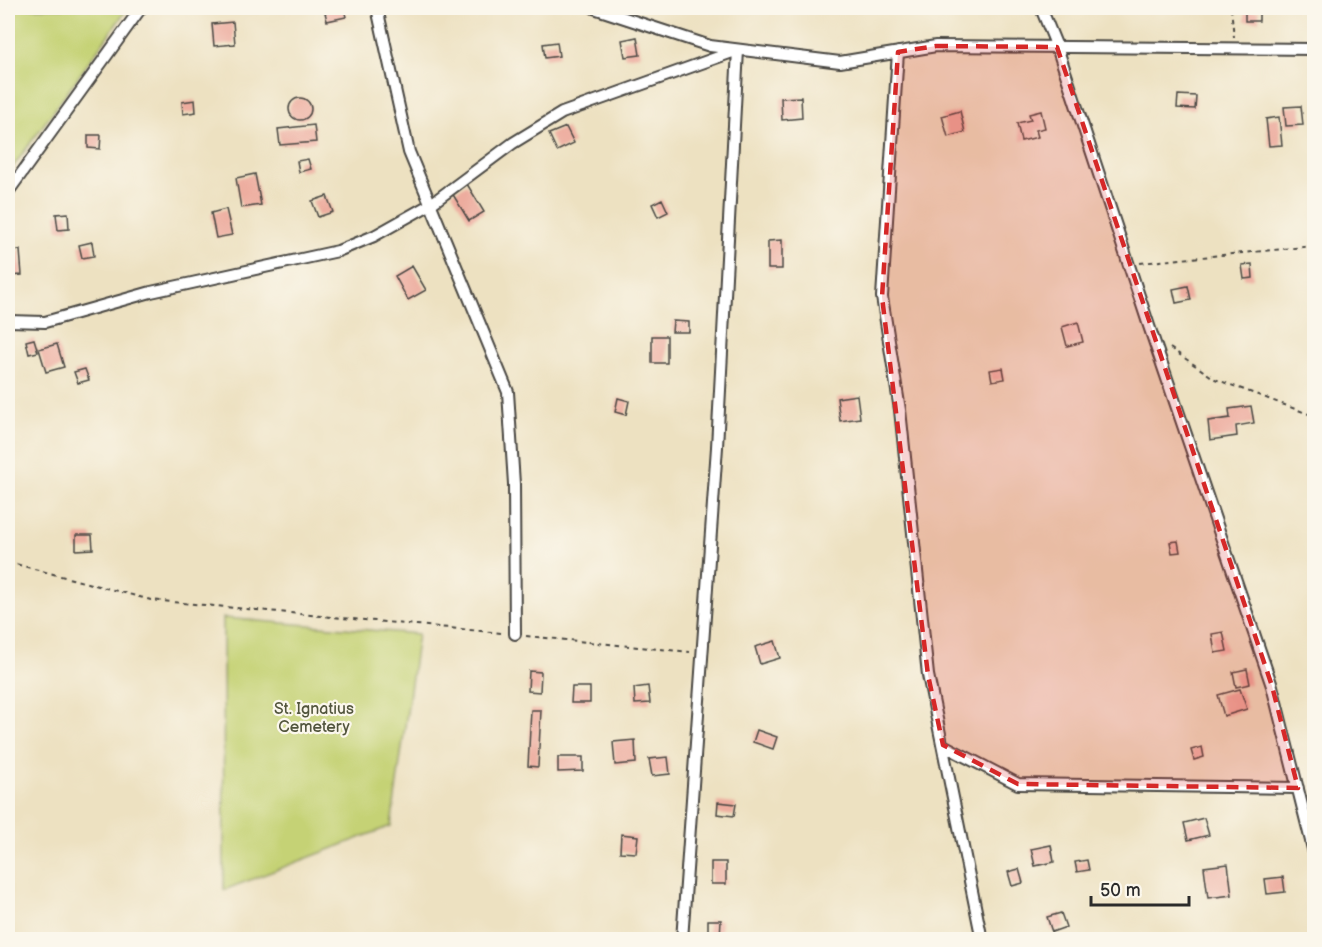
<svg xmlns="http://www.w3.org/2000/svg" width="1322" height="947" font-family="'Balsamiq Sans',sans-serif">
<rect width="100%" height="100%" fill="#fbf7ec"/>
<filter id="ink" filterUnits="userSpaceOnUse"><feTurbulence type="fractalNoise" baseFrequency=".0167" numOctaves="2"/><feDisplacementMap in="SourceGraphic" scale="12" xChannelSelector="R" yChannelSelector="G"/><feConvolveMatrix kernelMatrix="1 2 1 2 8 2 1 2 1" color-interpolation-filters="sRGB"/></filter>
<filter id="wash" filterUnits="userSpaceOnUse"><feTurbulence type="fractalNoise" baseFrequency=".008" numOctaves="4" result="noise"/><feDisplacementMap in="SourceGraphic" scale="24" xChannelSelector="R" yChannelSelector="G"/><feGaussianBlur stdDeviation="1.35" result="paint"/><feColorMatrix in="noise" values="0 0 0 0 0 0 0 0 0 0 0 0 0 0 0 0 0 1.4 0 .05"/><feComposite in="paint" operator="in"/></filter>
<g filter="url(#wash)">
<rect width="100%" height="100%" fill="#ede1c1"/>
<path fill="#c5d274" stroke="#787e50" stroke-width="1.5" d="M8,8H128L8,174Z
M223,618L418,634L391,826L224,890Z"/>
<g id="blocks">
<path fill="#edac9e" d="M324,8H344L346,17L327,21Z
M1245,11H1259V21H1245Z
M233,22L235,44L214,46L212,24Z
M637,37L640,55L625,57L622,40Z
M557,42L559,56L545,58L543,44Z
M1178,95L1196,96L1195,109L1177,108Z
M801,97L802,118L782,120L781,98Z
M289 109a11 11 0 1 1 22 0a11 11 0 1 1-22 0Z
M195,100L196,112L183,114L182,102Z
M1301,106L1303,125L1286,126L1284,107Z
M960,111L965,132L948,137L942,116Z
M1041,111L1045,128L1036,130L1038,137L1021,141L1017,123L1031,120L1029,114Z
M1279,117L1282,145L1269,146L1266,119Z
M314,125L316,142L280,145L278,129Z
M566,127L574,143L557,151L549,134Z
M88,135H101L100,149L88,148Z
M308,159L311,169L299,172L297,161Z
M255,174L261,205L241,208L236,178Z
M467,184L484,212L469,221L452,193Z
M327,196L333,212L318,217L312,201Z
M662,199L668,212L658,217L652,204Z
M226,209L232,235L216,238L211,213Z
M68,213L69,229L58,230L56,214Z
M782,240V269H768V241Z
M92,242L94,256L82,258L79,245Z
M20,250L22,275L8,276V251Z
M1252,264L1253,278L1244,279L1242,265Z
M412,266L426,290L408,300L395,276Z
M1188,286L1191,300L1176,303L1173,289Z
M673,321L689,322V332H672Z
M1078,322L1083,342L1067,346L1062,327Z
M652,336H667V363H652Z
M34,339L38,352L29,354L26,341Z
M57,344L64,367L46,372L39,349Z
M1003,368L1005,379L992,381L990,370Z
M85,369L89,380L78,383L74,372Z
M857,395L860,418L840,421L837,398Z
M618,398L629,401L626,415L615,412Z
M1251,406L1254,423L1236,426L1237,436L1210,440L1208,421L1230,418L1229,409Z
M76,535H92L93,549L76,550Z
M1178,541L1180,552L1172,553L1170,542Z
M1223,632L1227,651L1215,653L1212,634Z
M775,641L780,658L760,664L755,647Z
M1247,669L1250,684L1236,687L1233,672Z
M529,671L541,672L540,692L528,691Z
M648,686L650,703L635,704L634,688Z
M572,687H590V703H571Z
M1240,689L1247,709L1224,716L1218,695Z
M531,710H541L538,767L528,766Z
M757,730L777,737L773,749L753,742Z
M635,740L636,763L615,765L613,742Z
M1202,747L1204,757L1194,760L1191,750Z
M558,757H583V771L558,772Z
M668,757L670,774L652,776L649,759Z
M718,802L736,804L734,816L717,814Z
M1204,818L1209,835L1188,840L1184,823Z
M621,834L638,836L636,853L620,852Z
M1051,845L1054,862L1035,866L1031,849Z
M1087,860L1089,870L1077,872L1075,862Z
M711,862H726V884H711Z
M1228,864L1232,895L1208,898L1204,867Z
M1019,869L1023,883L1012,886L1008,872Z
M1283,877L1285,892L1267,894L1265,879Z
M1061,913L1066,927L1052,932L1047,917Z
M708,920H721L720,938L708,937Z"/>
</g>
</g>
<g filter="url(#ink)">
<use href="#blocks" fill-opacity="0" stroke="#484642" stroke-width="1.5"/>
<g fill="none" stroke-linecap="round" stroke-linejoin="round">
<defs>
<path id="minor" d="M377,8L409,152L508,392L514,484L515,634
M594,8L710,46L840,62L936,46L1314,49
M1041,8L1057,47L1149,326L1272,686L1314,853
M898,52L882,297L900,410L928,675L982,940
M8,192L141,8
M8,321L45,322L151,292L338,251L374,236L431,204L513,143L562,113L738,50L717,447L682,940
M943,745L1018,784L1298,788"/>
</defs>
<use href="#minor" stroke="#484642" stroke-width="14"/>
<path stroke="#484642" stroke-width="2" stroke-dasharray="4.5 4.5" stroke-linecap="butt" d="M1231,8L1234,37
M1140,263L1314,246
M1170,348L1215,379L1314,416
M8,562L151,600L502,633
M526,636L690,652"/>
<use href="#minor" stroke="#fff" stroke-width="10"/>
</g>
</g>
<path fill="#d62828" fill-opacity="0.2" stroke="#d62828" stroke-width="4.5" stroke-dasharray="12 8" stroke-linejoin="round" d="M936,46L1057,47L1272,686L1298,788L1018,784L943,745L928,675L882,297L898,52Z"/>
<g text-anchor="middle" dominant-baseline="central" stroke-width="4.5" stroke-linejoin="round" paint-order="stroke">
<g font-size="16" fill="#52553d" stroke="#fbf7ec">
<text x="314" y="709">St. Ignatius<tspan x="314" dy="18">Cemetery</tspan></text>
</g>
</g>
<rect width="1322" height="947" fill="none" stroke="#fbf7ec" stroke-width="30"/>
<path d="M1091 896v9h98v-9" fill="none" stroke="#2b2b2b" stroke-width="3"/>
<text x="1100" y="896" font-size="18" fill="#2b2b2b" stroke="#fbf7ec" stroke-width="4.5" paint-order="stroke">50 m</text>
</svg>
